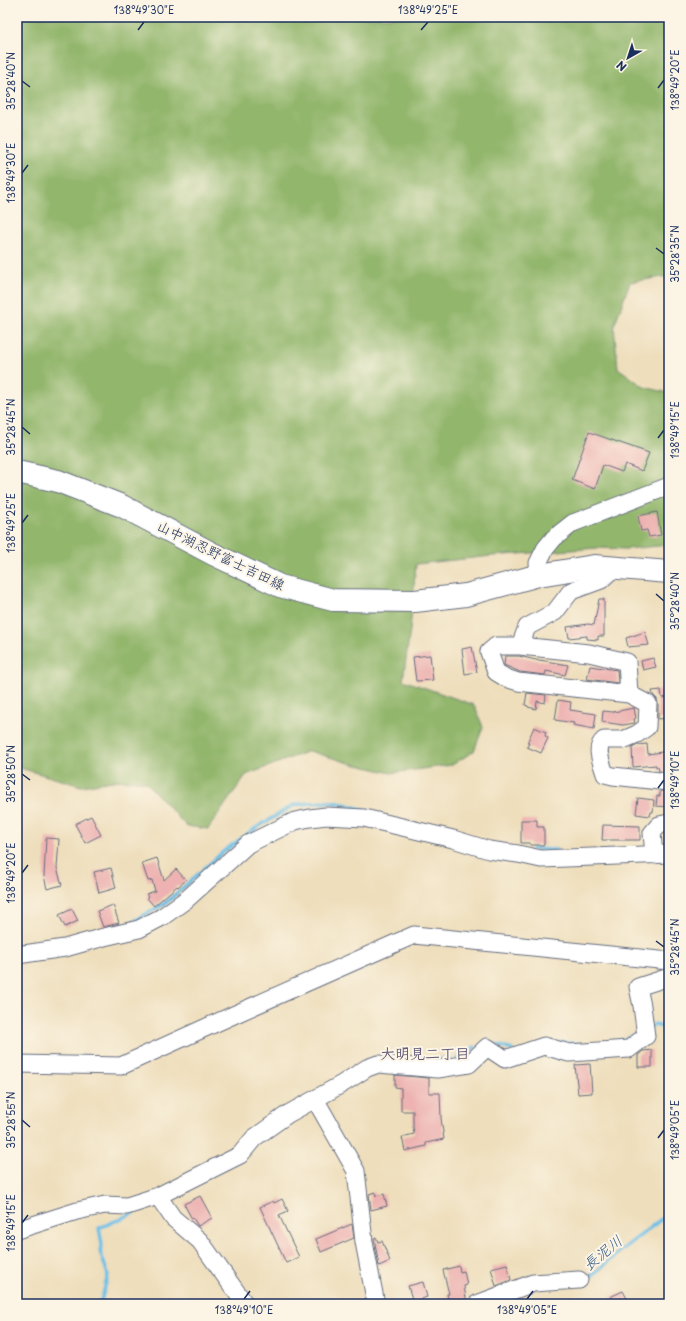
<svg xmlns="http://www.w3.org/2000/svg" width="686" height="1321" font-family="'Playpen Sans','Klee One',sans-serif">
<rect width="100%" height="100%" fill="#fcf5e5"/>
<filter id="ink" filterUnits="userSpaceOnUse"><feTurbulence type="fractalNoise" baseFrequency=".025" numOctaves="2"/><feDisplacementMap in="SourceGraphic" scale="8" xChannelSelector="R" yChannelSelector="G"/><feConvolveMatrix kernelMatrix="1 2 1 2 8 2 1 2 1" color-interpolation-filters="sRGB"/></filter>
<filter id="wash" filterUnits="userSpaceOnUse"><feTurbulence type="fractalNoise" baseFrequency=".012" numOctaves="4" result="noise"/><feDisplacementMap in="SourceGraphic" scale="16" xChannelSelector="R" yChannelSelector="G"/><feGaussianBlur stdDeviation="0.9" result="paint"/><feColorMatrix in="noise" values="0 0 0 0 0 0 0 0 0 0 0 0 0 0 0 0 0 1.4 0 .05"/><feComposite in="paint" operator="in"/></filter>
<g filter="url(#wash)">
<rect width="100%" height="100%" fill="#eedebc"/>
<path fill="#92b66c" stroke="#567265" d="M17,17H669V276L630,282L614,326L618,368L644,387L669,393V545L626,549L597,548L492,556L416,564L410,630L403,680L474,705L483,727L474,751L452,765L391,773L353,764L309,751L246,775L208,829L186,826L146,782L119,780L81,786L17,767Z"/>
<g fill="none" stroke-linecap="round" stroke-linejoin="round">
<path stroke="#6cbfe8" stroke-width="3.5" d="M532,849L556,850
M131,923L167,902L224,851L256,828L294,805L310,803L329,802L344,804L367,811
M17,946H25
M649,1028L654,1025L669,1028
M561,1042L580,1044
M610,1042L624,1040L635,1035
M497,1045L512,1050
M415,1059H450
M457,1059L475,1047
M584,1282L623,1249L669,1213
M93,1304L101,1301L108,1275L100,1251L102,1244L99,1228L127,1216L135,1212"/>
</g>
<g id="blocks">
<path fill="#edb2b1" d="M589,432L649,453L642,471L625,464L622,472L603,465L595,489L572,480Z
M657,512L661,535L649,537L647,530L641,531L638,516Z
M599,599H604V636H598V640L587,639V636L569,638L567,627L588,624L594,625Z
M645,632L649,645L628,647L626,638Z
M472,647L477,672L465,674L462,649Z
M430,655L433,680L416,681L413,657Z
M505,656H519L540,661V660L568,665L565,675L546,671L545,675L520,672L504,665Z
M653,658L656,667L643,670L641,661Z
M590,666L617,670L618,683L587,679Z
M661,690L662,698L669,697V718L658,719V704L657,699L653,695L652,691Z
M527,693L546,695L545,703L537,701L536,709L528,707V706L525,705Z
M558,700L571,702L570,710L596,714L594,729L573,725L574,723L555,720Z
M634,708L636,718L634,719L635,723L623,725L602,722L603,711L613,712Z
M534,727L546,732L545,736L548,738L541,753L527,747L529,743H527Z
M647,744L648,754L669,751V772L659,771L658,767H656V765L633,767L632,747L637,745Z
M660,791L669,792V807L656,806L657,796H660Z
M638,798L654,800L653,812H651L650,816L636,814Z
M91,816L101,835L85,843L75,824Z
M521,820H537V827H544V845H530V843H521Z
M603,825L640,826V840H602Z
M46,838L59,839L57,868L62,885L47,889L44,876Z
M157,858L164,880L176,869L186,880L178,887L177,886L154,906L147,898L148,896L146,894L155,891L152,880L148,881L142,863Z
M111,868L116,888L99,893L94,872Z
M113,905L119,923L103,927L97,911Z
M72,909L78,921L65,927L59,915Z
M652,1050V1067H638V1055L643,1051Z
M590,1064L592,1093L578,1094L575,1065Z
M395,1075L429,1078V1093H440L441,1118L444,1139L426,1143V1146L405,1151L402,1137L414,1134L413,1126V1111H401V1088L395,1087Z
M375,1192L376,1196L384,1194L387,1206L371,1210L369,1194Z
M200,1196L212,1218L198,1226L193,1218L192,1219L184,1204Z
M282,1199L288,1211L279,1215L299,1257L286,1263L260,1207L273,1201L274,1203Z
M352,1224L354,1238L321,1252L316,1239Z
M376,1237L378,1242L382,1241L390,1261L379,1266L374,1238Z
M507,1264L511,1280L496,1286L491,1268Z
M459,1266L460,1272L464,1271L467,1285L464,1286L467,1304H449L447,1294H449L443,1270Z
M423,1282L427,1297L413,1302L408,1286Z
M623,1291L630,1304H614L610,1297Z"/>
</g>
</g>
<g filter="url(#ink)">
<use href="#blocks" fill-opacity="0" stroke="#656c7f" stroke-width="1"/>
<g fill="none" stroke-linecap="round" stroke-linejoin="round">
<defs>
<path id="minor" d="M539,575L538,563L545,549L554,538L573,523L669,486
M520,646L527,627L555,612L571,591L601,580L615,567
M629,694L518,682L506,678L496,672L489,652L496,646H520L589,653L627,662L629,694L648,704L647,727L637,734L623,740H604C594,748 602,763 605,774L613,776L669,782
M654,855L652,833L659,825L669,823
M17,955L65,948L104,937L139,929L162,917L187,899L248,844L295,821L310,818L326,816L364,818L453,839L489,850L518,854L541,859L669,854
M17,1064L121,1066L240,1012L414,935L669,961
M315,1099L356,1171L364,1242L376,1304
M158,1196L173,1218L200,1241L245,1304
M17,1230L77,1211L105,1205L127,1206L158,1196L240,1155L254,1138L288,1114L342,1084L367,1068L378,1064L438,1069L469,1064L487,1047L505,1059L544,1046L569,1053L629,1049L646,1036L642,1006L638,987L669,977
M477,1304L533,1283L579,1280"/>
<path id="major" d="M17,472L58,481L122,506L213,554L280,586L333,600L415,601L466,595L539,575L594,566L669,572"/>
</defs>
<use href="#minor" stroke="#656c7f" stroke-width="19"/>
<use href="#major" stroke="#656c7f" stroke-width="24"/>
<use href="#minor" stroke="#fff" stroke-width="17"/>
<use href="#major" stroke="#fff" stroke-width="22"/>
</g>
</g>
<path fill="none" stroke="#1b2f5e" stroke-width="1.5" d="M138,30L144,22M421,30L428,22M22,81L30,87M658,88L664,80M22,173L28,165M656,248L664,254M22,427L30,434M658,438L664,430M22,523L28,515M656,594L664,601M22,774L30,780M658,788L664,780M22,873L28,865M656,941L664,947M22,1120L30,1127M658,1138L664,1130M22,1223L28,1215M244,1299L250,1291M527,1299L533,1291"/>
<g text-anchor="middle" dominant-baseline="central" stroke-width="4" stroke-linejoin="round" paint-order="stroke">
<g font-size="14" fill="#1b2f5e" stroke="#fcf5e5">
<text transform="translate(221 555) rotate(26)">山中湖忍野富士吉田線</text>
</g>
<g font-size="15" font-weight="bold" fill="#645d7b" stroke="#fcf5e5">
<text x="425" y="1052">大明見二丁目</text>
</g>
<g font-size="15" font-style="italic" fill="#335a87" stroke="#fcf5e5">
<text transform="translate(602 1252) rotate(-39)">長泥川</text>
</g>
</g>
<rect width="686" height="1321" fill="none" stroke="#fcf5e5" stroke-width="44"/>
<g transform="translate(628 58) rotate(219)" stroke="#fcf5e5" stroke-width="3" paint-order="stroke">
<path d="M0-3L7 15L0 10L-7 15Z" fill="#1b2f5e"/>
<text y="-6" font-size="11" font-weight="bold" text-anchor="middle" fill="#1b2f5e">N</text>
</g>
<rect x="22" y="22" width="642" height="1277" fill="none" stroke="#1b2f5e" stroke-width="1.5"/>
<g font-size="10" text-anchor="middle" fill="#1b2f5e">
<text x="144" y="14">138°49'30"E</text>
<text x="428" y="14">138°49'25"E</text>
<text transform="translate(675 80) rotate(-90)" y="4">138°49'20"E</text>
<text transform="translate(11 81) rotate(-90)" y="4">35°28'40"N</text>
<text transform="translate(11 173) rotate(-90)" y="4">138°49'30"E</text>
<text transform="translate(675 254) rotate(-90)" y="4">35°28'35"N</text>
<text transform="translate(11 427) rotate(-90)" y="4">35°28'45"N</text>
<text transform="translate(675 430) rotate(-90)" y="4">138°49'15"E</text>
<text transform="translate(11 523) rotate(-90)" y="4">138°49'25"E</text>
<text transform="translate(675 601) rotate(-90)" y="4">35°28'40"N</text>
<text transform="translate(11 774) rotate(-90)" y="4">35°28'50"N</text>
<text transform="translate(675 780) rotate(-90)" y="4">138°49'10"E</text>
<text transform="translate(11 873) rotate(-90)" y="4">138°49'20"E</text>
<text transform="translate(675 947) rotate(-90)" y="4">35°28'45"N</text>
<text transform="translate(11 1120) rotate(-90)" y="4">35°28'55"N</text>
<text transform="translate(675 1130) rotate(-90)" y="4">138°49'05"E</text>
<text transform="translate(11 1223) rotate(-90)" y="4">138°49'15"E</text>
<text x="244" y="1314">138°49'10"E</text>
<text x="527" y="1314">138°49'05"E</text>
</g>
</svg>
